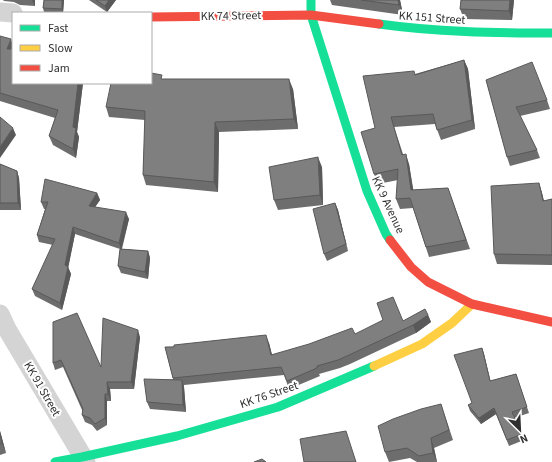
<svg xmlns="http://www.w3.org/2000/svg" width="552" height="462" font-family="'Source Sans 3',sans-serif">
<rect width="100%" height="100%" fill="#fff"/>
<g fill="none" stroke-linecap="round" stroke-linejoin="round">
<path stroke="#d4d4d4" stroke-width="19" d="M0,12L13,13
M0,314L7,329L86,462"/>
<path stroke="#16e098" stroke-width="9" d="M311,0V15L367,191L386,234L390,240
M379,24C436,32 494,33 552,33
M55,462L82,457L177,436L278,407L374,366"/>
<path stroke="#ffcf43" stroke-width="9" d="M374,366L422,344L452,323L472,304"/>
<path stroke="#f24e42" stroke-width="9" d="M151,17L311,15L379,24
M390,240L411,267L428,282L472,304L552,322"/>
</g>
<path fill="#6d6d6d" d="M3,0H35V6L20,5L14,2L4,1Z
M44,0H64L63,13L44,12L43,8Z
M89,0H116L107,12Z
M330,0H400L403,15L332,5Z
M461,0H514L512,20L464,19L460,9Z
M0,36L13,83H83L77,132L79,137L76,158L53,145L49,136L55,118L0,101Z
M464,60L468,69L475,129L441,140L435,124L394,127L403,154L409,164L413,190L448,188L470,249L429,257L413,208L400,209L396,199L398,180L378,184L374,174L375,128L415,74Z
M163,79L293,89L298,129L219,132L218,192L146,185L143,175L145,120L109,117L106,107Z
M486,80L547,100L550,109L520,116L537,150L540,158L510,166L507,157Z
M0,164L17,171L19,178L21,210H0Z
M322,167L323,205L278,210L274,200Z
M539,183L542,193L544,201L552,199V265L497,264L494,254Z
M97,193L100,200L95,207L129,219L122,249L148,251L150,258L148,279L121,273L118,266L120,249L75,234L68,267L71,274L62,310L35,296L32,289L53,245L39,242L37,235L45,209H44L41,202Z
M335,203L338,210L348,251L327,261L324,254Z
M428,315L431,322L416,333L350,364L340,368L319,374L320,376L289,389L284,375L184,385V387L186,412L150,409L147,402L173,379L165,347L269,343L272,355L355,334L403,321Z
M53,322L101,367L140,337L134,389H110L111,401H107V425L97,431L92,425L85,422L82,415V410L63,367L55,370L53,363Z
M482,348L484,354L490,381L516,374L529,413L514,418L524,440L509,446L496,414L481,424L470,411L468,405L472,403Z
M441,404L453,440L434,448L437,462H417L410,458L389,462L385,452Z
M0,431L6,453L0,455Z"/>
<path fill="#595959" d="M32,0H35V6Z
M62,0H64L63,13L62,9Z
M109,0H116L107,12L105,6Z
M398,0H400L403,15L399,5Z
M510,0H514L512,20L509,11Z
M11,39L13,45V52L7,49Z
M464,60L468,69L475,129L472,120Z
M289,79L293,89L298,129L294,119Z
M78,83H83L77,132L79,137L76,158L73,149V127Z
M215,122L219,132L218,192L214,182Z
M13,128L16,135L0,158V147Z
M406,154L409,164L415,200L411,190Z
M318,157L322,167L323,205L320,195Z
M17,171L19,178L21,210L18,203Z
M539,183L542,193L546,211L543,201Z
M97,193L100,200L91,213L89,206Z
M335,203L338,210L348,251L346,244Z
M126,212L129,219L121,250L119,243Z
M73,227L75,234L68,269V267L71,274L62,310L60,303L65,265Z
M148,251L150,258L148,279L145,272Z
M428,315L431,322L416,333L413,325Z
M138,330L140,337L134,389L131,382Z
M266,335L269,343L274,363L271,355Z
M482,348L484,354L492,387L490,381Z
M182,380L184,387L186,412L183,405Z
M107,382L110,389L111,401L108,394Z
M105,394L107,401V425L105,418Z
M494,408L496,414L481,424L479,418Z
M0,431L6,453L2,443L0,434Z
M431,438L434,448L437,462L433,453Z"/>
<path fill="#7f7f7f" stroke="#595959" d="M44,0H62V9L43,8Z
M96,0H109L105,6Z
M361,0H398L399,5Z
M461,0H510L509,11L460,9Z
M0,36L11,39L7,49H13V83H78L73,127L76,128L73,149L49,136L58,110L0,93Z
M464,60L472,120L437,130L433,114L391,117L402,155L406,154L411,190L448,188L466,240L426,247L410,198L396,199L398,169L374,174L361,132L375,128L363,76L414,71L415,75Z
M532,62L547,100L516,107L537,150L507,157L486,80Z
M151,73L162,75L161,79H289L294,119L215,122L214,182L143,175L145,111L106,107L111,83H151Z
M0,117L13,128L0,147Z
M318,157L320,195L274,200L269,167Z
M0,164L17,171L18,203H0Z
M45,179L97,193L89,206L126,212L119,243L73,227L65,265L68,267L60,303L32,289L55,239L37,235L48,202H41Z
M539,183L543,201L552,199V255L494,254L491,186Z
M335,203L346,244L324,254L313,209Z
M120,249L148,251L145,272L118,266Z
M393,297L403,321L425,309L428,315L413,325L347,356L338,360L317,366V368L287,381L281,367L173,378L165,347H174V345L266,335L271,355L309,344L352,328L355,334L383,320L377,303Z
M77,313L101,367L103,318L138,330L131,382H107L108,394H105V418L95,424L90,418L82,415L83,409L61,360L53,363V322Z
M482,348L490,381L516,374L527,407L512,412L522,434L507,440L494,408L479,418L468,405L472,403L454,355Z
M144,379L182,380L183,405L147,402Z
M441,404L449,430L431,438L433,453L419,456L407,448L385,452L378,426L393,419L421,409Z
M346,431L356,462H304L300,439Z
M0,434L2,443L0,444Z
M262,459L266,462H254Z"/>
<g text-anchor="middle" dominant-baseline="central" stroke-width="4" stroke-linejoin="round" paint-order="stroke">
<g font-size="12" fill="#303030" stroke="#fff">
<text transform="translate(231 16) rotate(-1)">KK 74 Street</text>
<text transform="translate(432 18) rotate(4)">KK 151 Street</text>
<text transform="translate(388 205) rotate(65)">KK 9 Avenue</text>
<text transform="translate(42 389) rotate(60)">KK 91 Street</text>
<text transform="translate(269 395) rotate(-19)">KK 76 Street</text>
</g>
</g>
<rect x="12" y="12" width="140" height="72" fill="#ffffff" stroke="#acacac"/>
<rect x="20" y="25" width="20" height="6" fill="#16e098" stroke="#acacac"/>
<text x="48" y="32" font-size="12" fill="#303030">Fast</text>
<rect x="20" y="45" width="20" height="6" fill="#ffcf43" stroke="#acacac"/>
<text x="48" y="52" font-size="12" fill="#303030">Slow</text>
<rect x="20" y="65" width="20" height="6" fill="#f24e42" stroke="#acacac"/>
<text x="48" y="72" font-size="12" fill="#303030">Jam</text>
<g transform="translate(520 430) rotate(156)" stroke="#ffffff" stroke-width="3" paint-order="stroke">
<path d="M0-3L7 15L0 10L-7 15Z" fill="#303030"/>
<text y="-6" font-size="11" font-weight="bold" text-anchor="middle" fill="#303030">N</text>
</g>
</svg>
